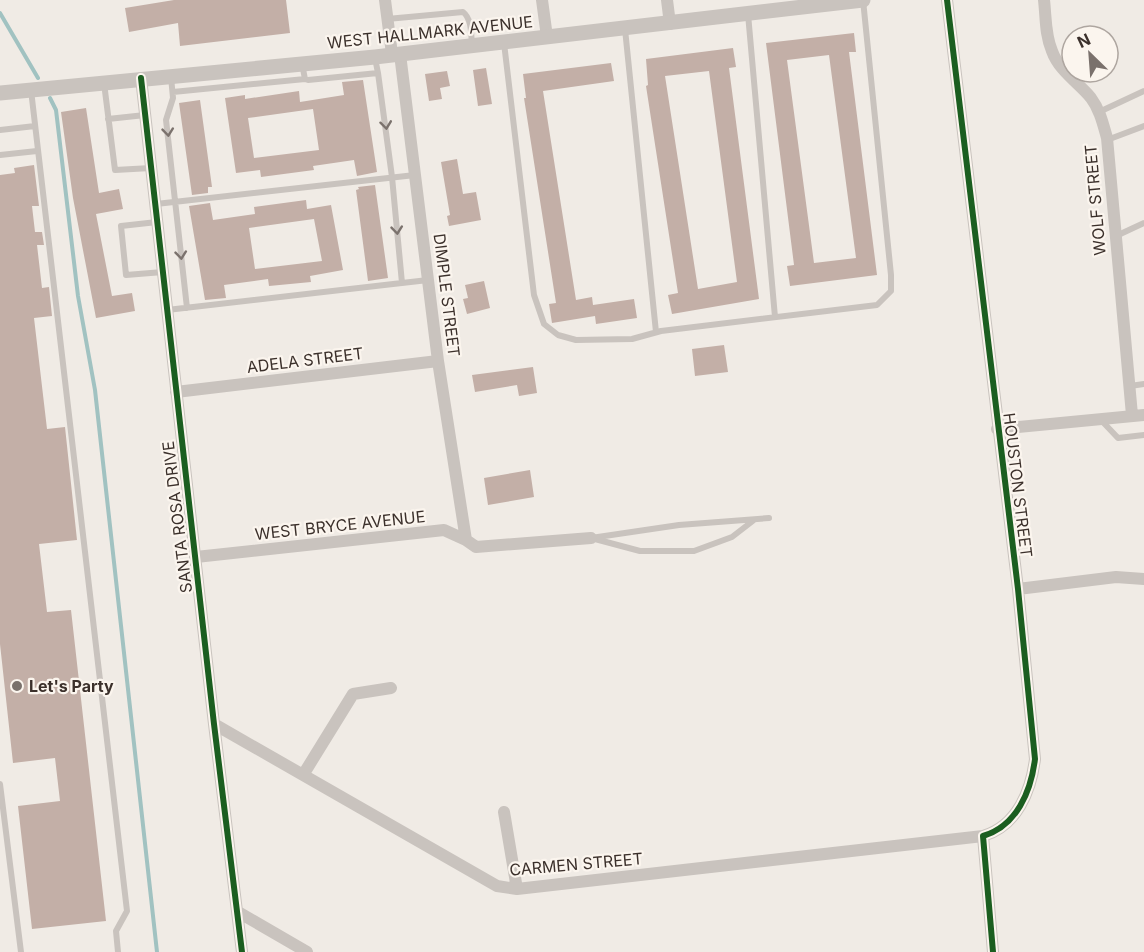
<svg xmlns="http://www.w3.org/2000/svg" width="1144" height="952" font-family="Inter,sans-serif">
<rect width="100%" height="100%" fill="#f0ebe5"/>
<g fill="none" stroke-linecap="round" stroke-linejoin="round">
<path stroke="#a1c2c1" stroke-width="4" d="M0,13L38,78
M50,98L56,110L78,296L95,390L157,952"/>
</g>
<path fill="#c3afa7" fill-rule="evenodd" d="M174,0H286L290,33L180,46L178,23L129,32L125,8Z
M854,33L856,52H849L877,275L790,286L787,266L794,265L766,43ZM829,55L856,258L814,263L787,60Z
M733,48L736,67L729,68L759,299L672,314L668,295L678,293L646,86L648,85L646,59ZM709,71L737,282L698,289L665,76Z
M611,63L614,81L543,91L576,300L592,297L593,305L634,299L637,318L596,324L595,316L552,323L549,304L556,303L524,98H526L523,74Z
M486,68L492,104L478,106L473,70Z
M447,71L450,86L440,88L442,99L429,101L425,74Z
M363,80L377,172L357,176L354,160L313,166L314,170L261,177L260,170L236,173L225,98L245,95V99L299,91L300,102L344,95L342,82ZM313,109L319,150L254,158L248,118Z
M200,100L212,187H208V193L192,195L179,103Z
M86,108L99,193L119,189L123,209L96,214L112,296L132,293L135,311L96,318L73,198L61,112Z
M457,159L463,194L476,192L481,220L449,226L447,216L450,215L441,162Z
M34,165L39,206H32L35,232H42L44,245H37L42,288L49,287L52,316L34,318L47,429L65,427L77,540L39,544L47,612L71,610L106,921L32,929L18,806L60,801L55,758L13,763L0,644V175L15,173L14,168Z
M375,185L388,278L368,281L356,190L359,189L358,187Z
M306,200L307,209L331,205L343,270L310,276L311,282L269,286L268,279L224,285L226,298L205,300L189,206L210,203L213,220L255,214L254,207ZM314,219L322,261L255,269L249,228Z
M484,281L490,308L467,314L463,299L468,298L465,285Z
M724,345L728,372L695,376L692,349Z
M533,367L537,393L519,396L517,385L475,392L472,375Z
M530,470L534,497L488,505L484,478Z"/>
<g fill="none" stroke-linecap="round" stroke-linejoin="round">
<path stroke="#c9c3be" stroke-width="6" d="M748,14L775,317
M387,19L463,12C472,19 471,34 472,45
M625,29L656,332
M504,43L534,295L544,324L558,335L576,340L632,339L661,331L877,305L891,291V275L863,0
M302,64L305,79L308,80L378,73L375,58
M378,73L392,177L402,283
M171,77L173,98L166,120L187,308
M104,83L115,170L151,168
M31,90L127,911L116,931L118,952
M173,92L305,79
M1099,112L1144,91
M108,119L145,115
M0,130L35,126
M1107,140L1144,126
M0,155L37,151
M156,204L415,175
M157,222L121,226L126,275L163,272
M1116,236L1144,223
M167,310L428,280
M1130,386L1144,384
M1100,419L1118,438L1144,435
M591,538L679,525L769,518
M595,539L640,551H694L732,537L754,520
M0,784L21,952"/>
<path stroke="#c9c3be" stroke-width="12" d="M385,0L392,54
M542,0L547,37
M667,0L670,24
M947,0L1018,589L1035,759C1031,791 1017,826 983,836L993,952
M1044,0C1046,17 1045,35 1052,51C1059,71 1079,83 1091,98C1100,110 1103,124 1107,138L1132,415
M400,54L438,361L466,540
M141,78L214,724L242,952
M176,392L438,361
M997,429L1144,415
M196,557L444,530L466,540L476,547L591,538
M1018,589L1116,577L1144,579
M214,724L497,886L517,889L983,836
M303,775L353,694L391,688
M504,812L517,889
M238,912L307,952"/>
<path stroke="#c9c3be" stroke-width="15" d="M0,93L375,57L863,0"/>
<defs>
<path id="cycleway" d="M947,0L1018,589L1035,759C1031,791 1017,826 983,836L993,952
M141,78L214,724L242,952"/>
</defs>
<use href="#cycleway" stroke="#fbf5ee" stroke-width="10"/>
<use href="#cycleway" stroke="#1b5e20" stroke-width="6"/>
</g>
<defs><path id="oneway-chevron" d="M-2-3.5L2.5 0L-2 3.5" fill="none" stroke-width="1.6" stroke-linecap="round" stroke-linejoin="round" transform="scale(1.5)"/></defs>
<g stroke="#7b726d">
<use href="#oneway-chevron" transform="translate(386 125) rotate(83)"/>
<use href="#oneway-chevron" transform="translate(168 132) rotate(84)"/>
<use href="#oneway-chevron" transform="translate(397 230) rotate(84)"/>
<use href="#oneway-chevron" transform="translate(181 255) rotate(84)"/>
</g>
<circle fill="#7a716c" stroke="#fbf5ee" stroke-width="2" cx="17" cy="686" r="6"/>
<g text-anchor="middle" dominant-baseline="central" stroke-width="4.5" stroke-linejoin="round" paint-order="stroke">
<g font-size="16" fill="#3b302b" stroke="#fbf5ee">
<text transform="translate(430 32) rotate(-6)">WEST HALLMARK AVENUE</text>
<text transform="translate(1095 200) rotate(-95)">WOLF STREET</text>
<text transform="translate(447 295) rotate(83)">DIMPLE STREET</text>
<text transform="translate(305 360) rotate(-7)">ADELA STREET</text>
<text transform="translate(1018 485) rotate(83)">HOUSTON STREET</text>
<text transform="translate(177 517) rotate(-97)">SANTA ROSA DRIVE</text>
<text transform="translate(340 525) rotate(-6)">WEST BRYCE AVENUE</text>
<text transform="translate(576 864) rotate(-5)">CARMEN STREET</text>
</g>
<g font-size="16" font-weight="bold" fill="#3b302b" stroke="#fbf5ee" text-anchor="start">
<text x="29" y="686">Let's Party</text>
</g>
</g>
<g transform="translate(1090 54) rotate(335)"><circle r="28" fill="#fbf5ee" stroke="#aea6a0" stroke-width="1.5"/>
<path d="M0-4.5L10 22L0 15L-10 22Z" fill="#7a716c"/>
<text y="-9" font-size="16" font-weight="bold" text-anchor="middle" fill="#3b302b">N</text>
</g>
</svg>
